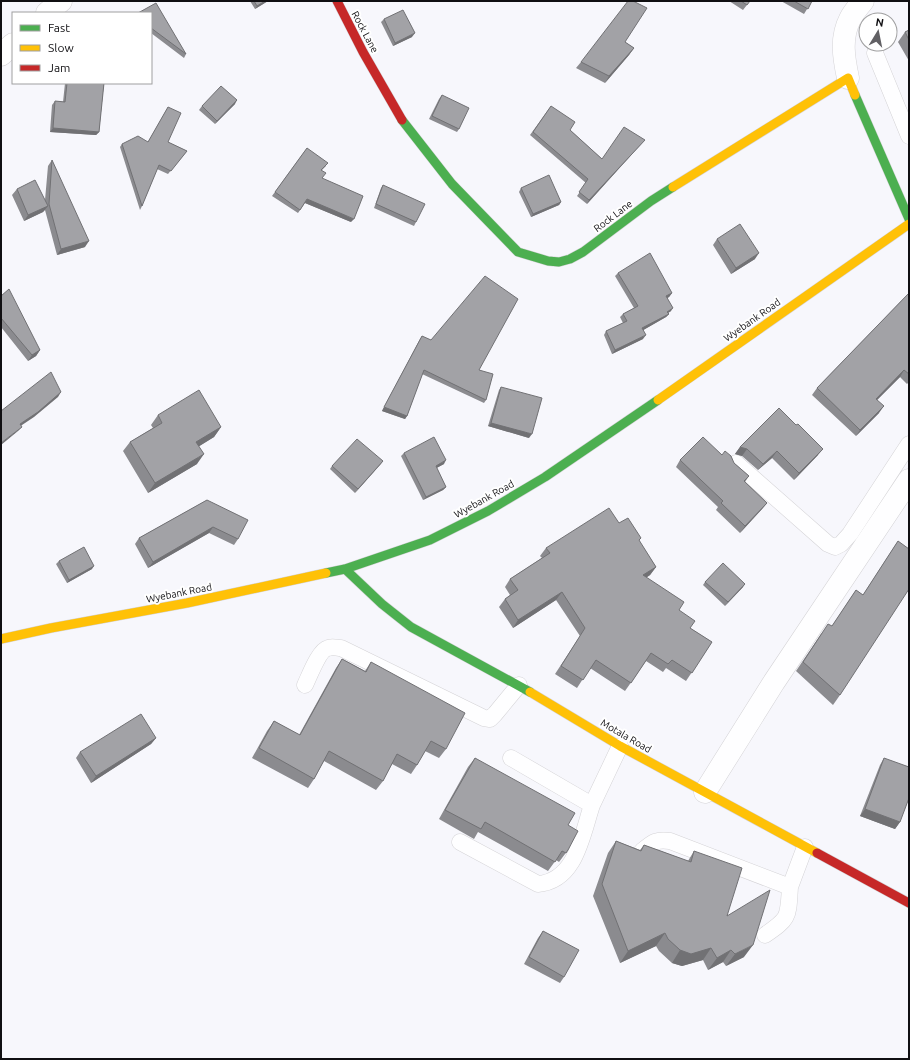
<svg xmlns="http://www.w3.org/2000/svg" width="910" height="1060" font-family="Ubuntu,sans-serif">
<rect width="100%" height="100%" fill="#f7f7fc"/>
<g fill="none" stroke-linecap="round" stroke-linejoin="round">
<defs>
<path id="lane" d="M875,53L909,136
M736,463L828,544L835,547L841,544L850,534L909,444
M305,685C309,677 319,650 328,648C332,646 337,648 341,648L484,718L490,719L495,714L519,685
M511,758L592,805L620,746
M460,842L538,884C576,881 582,835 592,805
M642,851C653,842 656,839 670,841L790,887L805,847
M765,935C790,918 788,917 790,887"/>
<path id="street" d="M47,13L61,1
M1,55L13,44
M848,78C844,59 840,38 850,19C853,13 858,7 863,1
M705,792L774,682L909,480"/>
<path id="fast" d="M855,95L909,219
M402,120L452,184L518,252L548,261L559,262L570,259L583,252L651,201L673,187
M345,569L382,604L411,627L530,692
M326,573L345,569L430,540L488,511L545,477L658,400"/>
<path id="slow" d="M673,187L848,78L855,95
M658,400L909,224
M1,639L51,628L187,603L326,573
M530,692L620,746L817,853"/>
<path id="jam" d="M337,1L363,52L402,120
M817,853L909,903"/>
</defs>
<use href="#lane" stroke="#d4d3d6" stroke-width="17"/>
<use href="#street" stroke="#d4d3d6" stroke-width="23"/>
<use href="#fast" stroke="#d4d3d6" stroke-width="10"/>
<use href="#slow" stroke="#d4d3d6" stroke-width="10"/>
<use href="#jam" stroke="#d4d3d6" stroke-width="10"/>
<use href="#lane" stroke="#fefeff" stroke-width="16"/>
<use href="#street" stroke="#fefeff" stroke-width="22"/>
<use href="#fast" stroke="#4caf50" stroke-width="9"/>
<use href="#slow" stroke="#ffc107" stroke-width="9"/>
<use href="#jam" stroke="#c62828" stroke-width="9"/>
</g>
<path fill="#8b8b8f" d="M250,1H268L255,9Z
M729,1H750L743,10Z
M781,1H812L804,14Z
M151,13L186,54L184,58L151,33Z
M384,19L412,37L393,46L381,22Z
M909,30V61L898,42L905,32Z
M625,42L634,48L629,55L605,83L576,68L581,62Z
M65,83H104L99,132L96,135L50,132L52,105L55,101L63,102Z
M442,95L459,129L457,132L429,119L439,99Z
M235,104L215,124L199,110L202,106Z
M551,106L570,130L602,159L642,143L587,204L577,196L586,183L530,135Z
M168,107V142L187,151L168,174L157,169L142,206L140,210L120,147L122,144L148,142Z
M307,148L326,166L322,170V178L351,222L305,203L298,213L272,196Z
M52,160L85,247L57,255L45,210L43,212L24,221L12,195L17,189L45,200L48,166Z
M383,185L416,222L414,226L374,208L381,188Z
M521,188L561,202L559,205L531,217L519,192Z
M717,239L755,259L731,274L713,245Z
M618,273L672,293L669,297L667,298L671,311L668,313L669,314L666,317L643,330V339L612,354L604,335L606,331L623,323L620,317L623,314L634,308L615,276Z
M909,293V382L907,384L900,377L877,400L879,413L856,436L812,395L817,388Z
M1,296L40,350L36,356L28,361L1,327Z
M422,336L479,370L486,400L484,403L422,374L407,416L405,419L382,411L420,339Z
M501,387L529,438L488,426L499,390Z
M158,415L221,427L214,437L199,446L197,464L148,493L123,451L130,442L153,428L151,425Z
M740,447L818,455L794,480L772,458L758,470L742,456L735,454Z
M404,453L444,464L436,468L446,487L443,490L423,500L401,456Z
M722,455L734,463L749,476L745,482L767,503L762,509L740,533L716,510L718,507L676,467L680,460Z
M383,461L355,493L330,469L332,466Z
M207,500L238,539L234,545L209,533L148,568L135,544L139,538Z
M619,523L639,541L656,567L650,575L646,578L679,610L690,628L712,642L686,681L666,668L663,672L646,661L625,691L590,668L577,688L555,674L580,636L556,600L513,628L499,607L505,599L510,595L505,587L510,579L542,558L540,556L546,548Z
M898,541L840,695L833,705L796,671L821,634L832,626L856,590L863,595Z
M59,561L92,569L67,583L56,564Z
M705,582L743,587L725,606L703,585Z
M342,659L365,671L371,662L446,749L439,758L425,751L417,765L411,774L392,764L383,781L376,790L324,761L314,779L308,788L252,758L267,731L274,721L299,735L336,668Z
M156,738L151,744L91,783L76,758L80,752Z
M475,758L568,825V850L559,862L556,860L548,871L478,832L474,839L439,819L468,767Z
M884,758L900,822L895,829L860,816L880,765Z
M616,841L640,850L644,845L688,861L694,851L727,916L744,957L726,966L723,962L708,970L703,960L682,966L672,963L659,951L656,946L620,963L593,896L608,853Z
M543,931L564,977L560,983L524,964L538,938Z"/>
<path fill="#717174" d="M265,1H268L255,9L257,6Z
M415,33L412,37L393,46L395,43Z
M634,48L629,55L605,83L609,76Z
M237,100L235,104L215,124L217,121Z
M53,128L99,132L96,135L50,132Z
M645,140L642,143L587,204L589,200Z
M307,199L354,219L351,222L305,203Z
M561,202L559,205L531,217L533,214Z
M48,206L43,212L24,221L28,215Z
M89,241L85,247L57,255L61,249Z
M759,253L755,259L731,274L736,268Z
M672,293L669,297L664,300L666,296Z
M673,308L671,311L665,315L667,312Z
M669,314L666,317L640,332L642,328Z
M646,335L643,339L612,354L615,350Z
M40,350L36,356L28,361L32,355Z
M904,370L900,377L872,405L876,399Z
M61,392L58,397L34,417L16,429L20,424Z
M884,406L879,413L856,436L860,430Z
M384,407L407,416L405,419L382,411Z
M491,423L532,434L529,438L488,426Z
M22,427L18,431L1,445V443Z
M221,427L214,437L190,452L196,442Z
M740,447L747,449L742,456L735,454Z
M823,449L818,455L794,480L799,473Z
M777,451L772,458L758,470L763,464Z
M204,454L197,464L148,493L155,483Z
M446,460L444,464L433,470L436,466Z
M383,461L380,465L355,493L358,489Z
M446,487L443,490L423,500L426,497Z
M767,503L762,509L740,533L745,526Z
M213,527L209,533L148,568L153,562Z
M94,566L92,569L67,583L69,580Z
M656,567L650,575L637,583L643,575Z
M745,584L743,587L725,606L728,602Z
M562,592L556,600L513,628L518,620Z
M156,738L151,744L91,783L96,776Z
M865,809L900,822L895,829L860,816Z
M665,933L656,946L620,963L628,951Z
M753,945L744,957L726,966L735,954Z
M711,948L703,960L682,966L672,963L680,950Z
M731,950L723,962L708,970L717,958Z"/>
<path fill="#a2a2a6" stroke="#717174" d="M254,1H265L257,6Z
M628,1H633L647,8L625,42L634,48L609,76L581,62Z
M741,1H750L747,5Z
M794,1H812L808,9Z
M156,3L186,54L151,28V13H138Z
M403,10L415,33L395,43L384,19Z
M909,30V40L905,32Z
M67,83H104L99,132L53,128L55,101L65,102Z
M221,86L237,100L217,121L202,106Z
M442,95L469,108L459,129L432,116Z
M551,106L575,122L570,130L602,159L624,127L645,140L589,200L579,192L588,179L533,132Z
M168,107L181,113L168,142L187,151L171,171L159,165L142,206L122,144L138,136L148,142Z
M307,148L328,163L321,170L326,173L322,178L363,196L354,219L307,199L300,210L275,192Z
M52,160L89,241L61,249L49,204Z
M549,175L561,202L533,214L521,188Z
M35,180L48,206L28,215L17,189Z
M383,185L425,204L416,222L376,204Z
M740,224L759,253L736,268L717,239Z
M650,253L672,293L666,296L673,308L667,312L669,314L642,328L646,335L615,350L606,331L627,321L623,314L638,306L618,273Z
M485,276L518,299L479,370L493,374L486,400L424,370L407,416L384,407L422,336L431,340Z
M9,289L40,350L32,355L1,318V296Z
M909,293V374L904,370L876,399L884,406L860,430L817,388Z
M51,372L61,392L38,412L20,424L22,427L1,443V411Z
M501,387L542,398L532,434L491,423Z
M199,390L221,427L196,442L204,454L155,483L130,442L162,423L158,415Z
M779,408L796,425L798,424L823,449L799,473L777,451L763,464L747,449L740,447Z
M434,437L446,460L436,466L446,487L426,497L404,453Z
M703,437L722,455L725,451L731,456L734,463L749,476L744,481L767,503L745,526L721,503L723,501L680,460Z
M357,439L383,461L358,489L332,466Z
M207,500L248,520L238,539L213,527L153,562L139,538Z
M609,508L619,523L628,518L641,538L639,540L656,567L643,575L684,602L679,610L695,621L690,628L712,642L692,673L672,660L668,664L651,653L631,683L596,660L583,680L561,666L585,628L562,592L518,620L505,599L518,590L510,579L550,553L546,548Z
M898,541L909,549V589L840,695L803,662L828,624L832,626L856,590L863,595Z
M84,547L94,566L69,580L59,561Z
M723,563L745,584L728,602L705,582Z
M342,659L366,672L371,662L465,713L446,749L431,741L417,765L397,754L383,781L329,751L314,779L259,748L274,721L300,735Z
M141,714L156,738L96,776L80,752Z
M475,758L575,813L568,825L578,831L568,850L566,853L562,851L555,862L485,822L481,829L445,810Z
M884,758L909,767V798L900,822L865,809Z
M616,841L641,851L644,845L691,862L694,851L742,868L727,916L770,890L753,945L735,954L731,950L717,958L711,948L691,954L680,950L668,939L665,933L628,951L602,884Z
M543,931L579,950L564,977L529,957Z"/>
<g text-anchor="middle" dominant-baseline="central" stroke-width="4" stroke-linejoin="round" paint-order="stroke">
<g font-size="10" fill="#100f12" stroke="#fff">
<text transform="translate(365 32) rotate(62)">Rock Lane</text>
<text transform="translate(613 216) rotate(-37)">Rock Lane</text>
<text transform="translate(752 320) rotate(-35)">Wyebank Road</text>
<text transform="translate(484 499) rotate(-29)">Wyebank Road</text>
<text transform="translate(179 593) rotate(-11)">Wyebank Road</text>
<text transform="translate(626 736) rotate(30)">Motala Road</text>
</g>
</g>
<rect width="910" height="1060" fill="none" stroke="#100f12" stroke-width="4"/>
<rect x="12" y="12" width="140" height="72" fill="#ffffff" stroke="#9f9fa0"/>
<rect x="20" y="25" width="20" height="6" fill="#4caf50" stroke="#9f9fa0"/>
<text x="48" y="32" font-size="12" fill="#100f12">Fast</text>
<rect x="20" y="45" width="20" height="6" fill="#ffc107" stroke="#9f9fa0"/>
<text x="48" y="52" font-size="12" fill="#100f12">Slow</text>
<rect x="20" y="65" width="20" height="6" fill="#c62828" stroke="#9f9fa0"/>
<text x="48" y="72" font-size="12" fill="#100f12">Jam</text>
<g transform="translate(878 32) rotate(10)"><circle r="19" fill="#ffffff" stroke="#9f9fa0"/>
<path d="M0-3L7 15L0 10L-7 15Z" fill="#616064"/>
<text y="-6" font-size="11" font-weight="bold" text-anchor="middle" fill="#100f12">N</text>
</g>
</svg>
